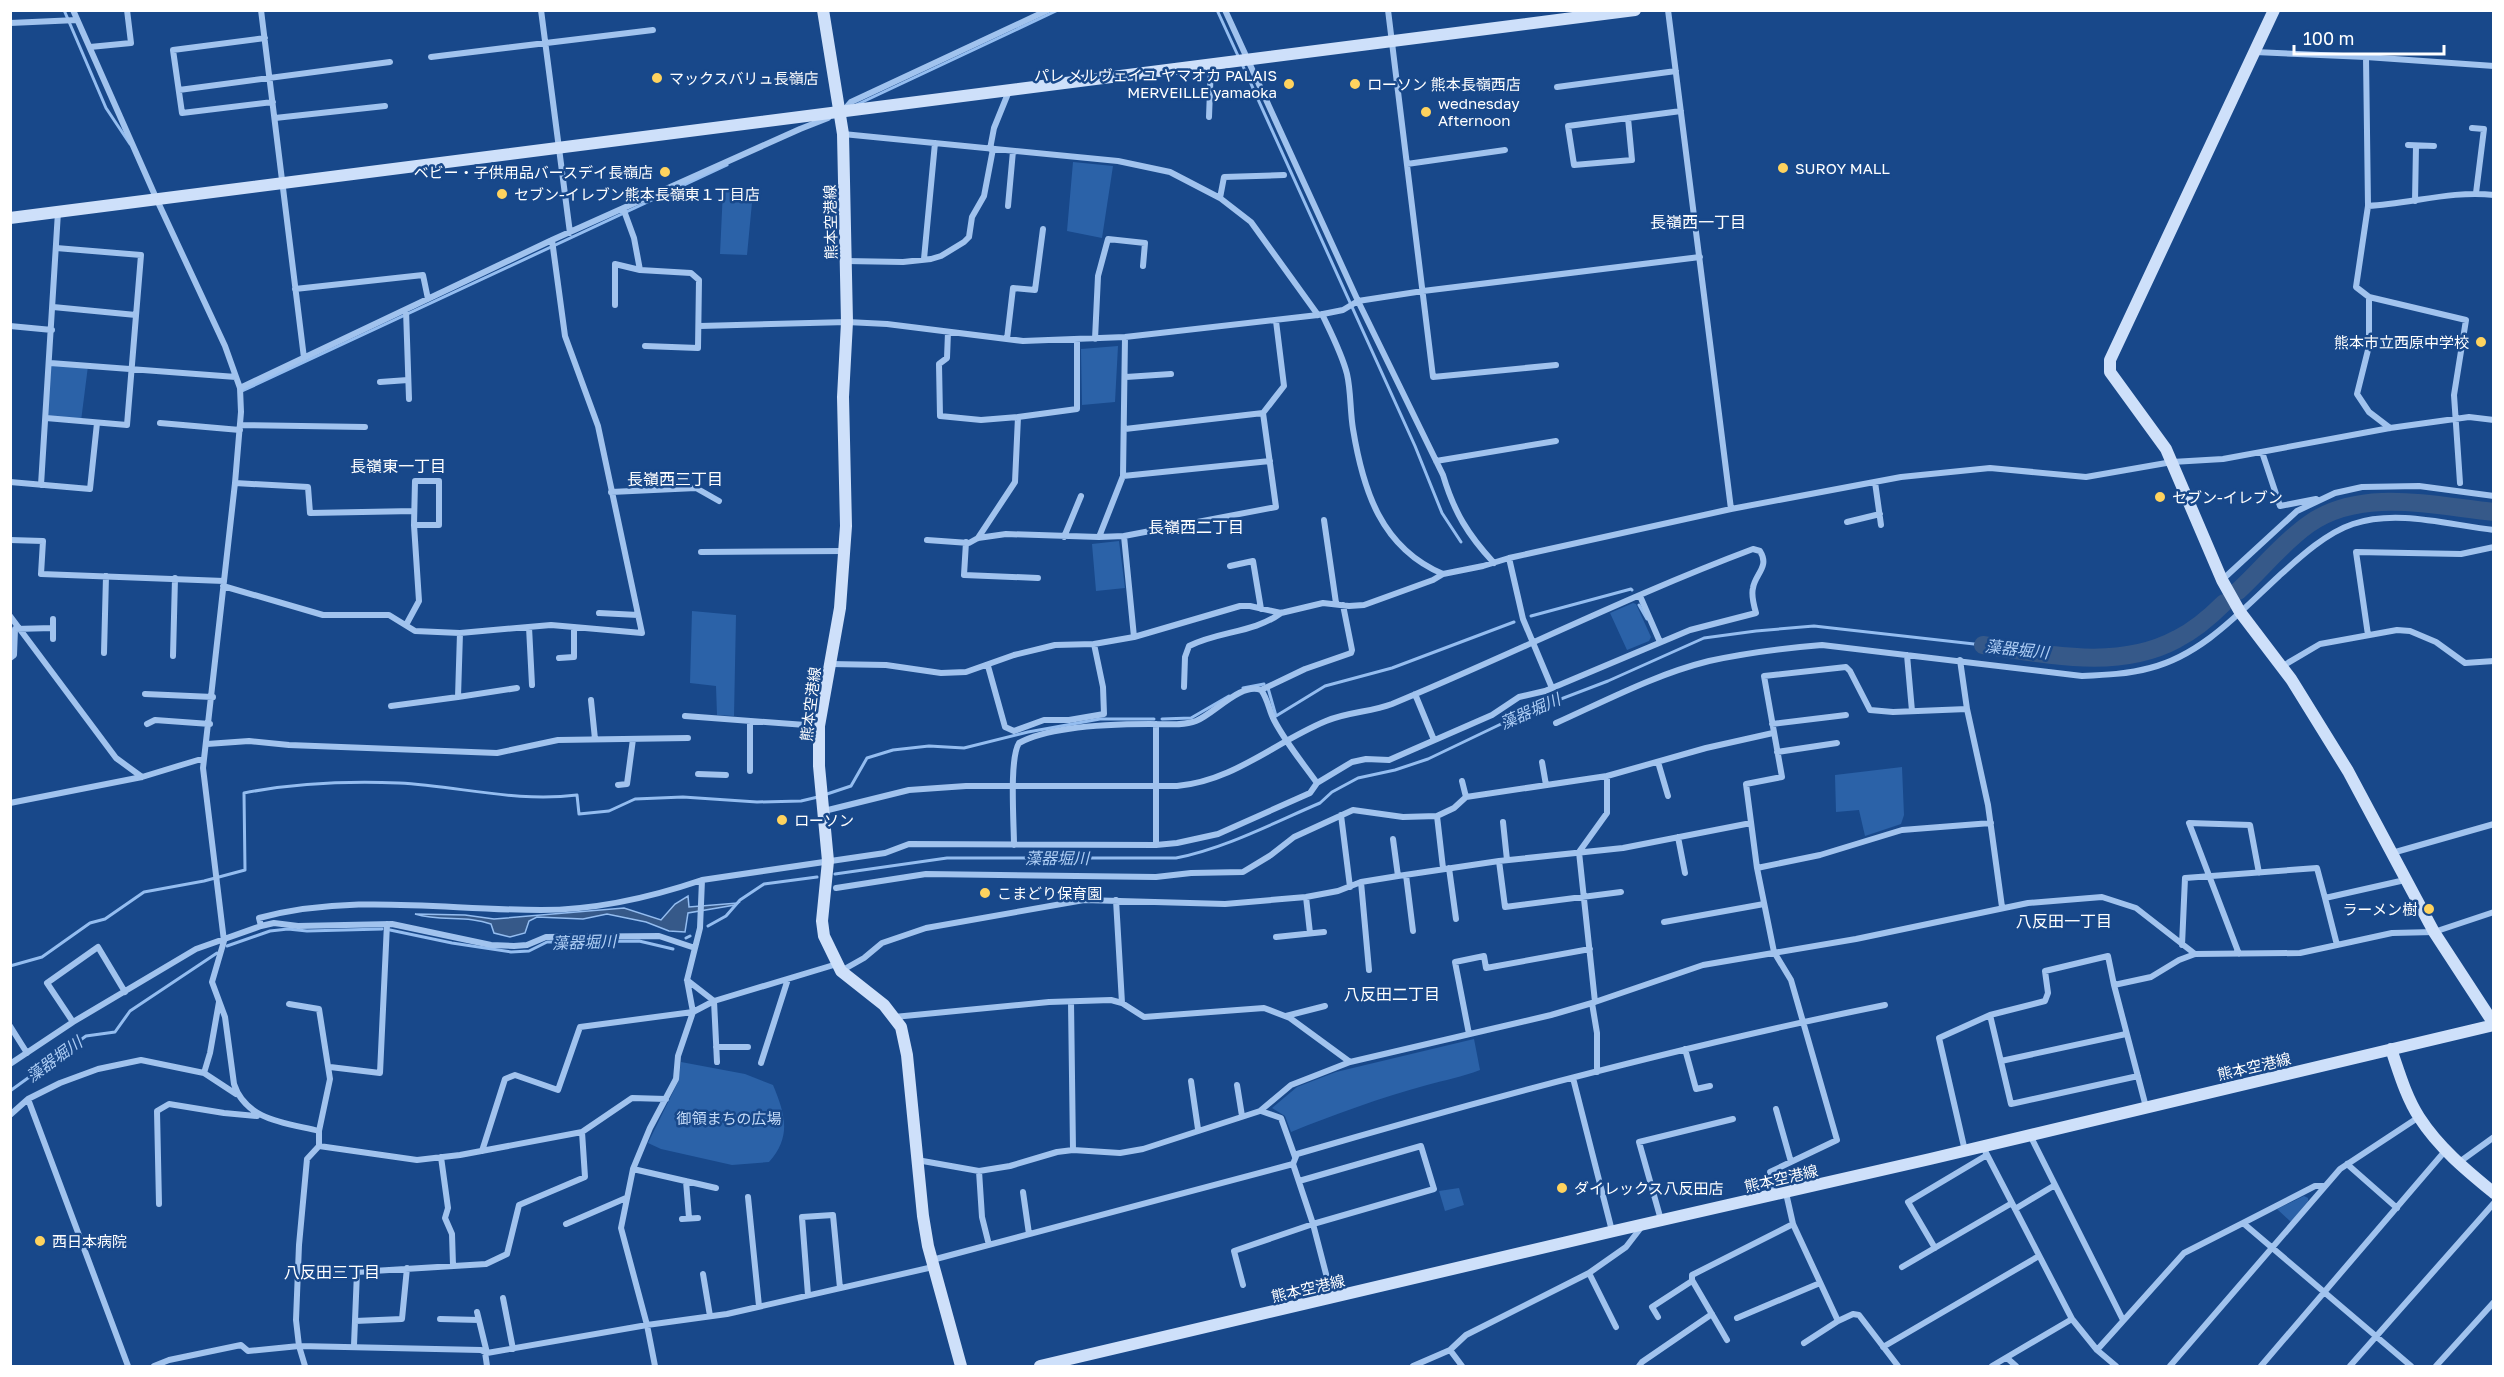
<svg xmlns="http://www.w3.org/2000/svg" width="2504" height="1377" font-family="'Golos Text','Noto Sans JP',sans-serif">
<rect width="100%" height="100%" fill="#18488a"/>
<path fill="#2b62a8" d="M1073,162L1113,166L1102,238L1067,231Z
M723,190L753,192L747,255L720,254Z
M1118,346L1115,402L1082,405L1081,349Z
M50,363L88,366L81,421L46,418Z
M1119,541L1125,588L1096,591L1092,544Z
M1633,603L1636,604L1651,637L1649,641L1627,650L1610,613Z
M692,611L736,615L734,716L717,715L716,686L690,683Z
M1902,767L1904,815L1901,824L1865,836L1859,810L1836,812L1835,775Z
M1474,1039L1480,1070C1462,1077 1445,1080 1427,1085C1380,1098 1335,1114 1291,1132L1285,1116L1272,1108L1297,1087L1336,1072Z
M681,1062L745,1074L773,1085C785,1114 792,1136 769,1162L732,1165L661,1149L648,1143L678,1082Z
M1459,1188L1464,1205L1445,1211L1439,1191Z
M2304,1196L2308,1198V1201L2291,1222L2277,1209Z"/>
<path fill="#365989" stroke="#94bdf0" stroke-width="1.5" d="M688,896L689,907L738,903L735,905L688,913L685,932L669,931L646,922L607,914L583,919L537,917L529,921L525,933L510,937L494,933L491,924C467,915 440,922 415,914L465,915L494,919L624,908L661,920L675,904Z"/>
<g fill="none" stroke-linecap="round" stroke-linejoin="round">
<path stroke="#94bdf0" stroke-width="3" d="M64,10L106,108L130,144
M1217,10L1239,58
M1242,64L1415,446L1442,513L1461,542
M856,105L1058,10
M242,391L727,165
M1639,605L1647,619
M1531,616L1631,589L1632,590
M1243,688L1264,684
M1268,688L1276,716L1325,686L1392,668L1514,622
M1162,719L1191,718L1229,696
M824,795L851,786L867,758L893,750L929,746L964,748L1028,732L1100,719H1154
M835,874L947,858H1176C1226,848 1273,823 1320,803L1332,792L1358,778L1395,770L1428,759L1524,713L1608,681L1704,638L1756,631L1814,626L1983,645
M708,926L726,916L740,900L764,884L817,877
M390,930L452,943L511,952L529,951L547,942L639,941L673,949
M686,938L690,936
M227,946L270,931L288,929L307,931L382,929
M10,966L42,957L90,923L105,919L144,892L204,881L245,870L244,793C295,783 348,781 399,783C459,786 517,803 577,795L579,814L609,811L635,799L683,797L757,802L801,801L818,797
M10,1091L86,1036L115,1032L130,1011L217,953"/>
<path stroke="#365989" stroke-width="18" d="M2238,591C2262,569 2282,543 2309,524C2361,487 2434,506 2494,512
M1983,645C2046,654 2118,671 2177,639C2195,630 2210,617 2224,603"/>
<path stroke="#a1c3ee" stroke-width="6" d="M73,10L157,200L225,346L240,388L241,412L235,483L203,768L224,941L212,982L225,1017L234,1084C246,1121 287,1123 319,1131V1146L307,1159L299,1245L296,1320L299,1346L305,1366
M261,10L304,358
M541,10L570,233
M1225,10L1358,301L1443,475C1454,512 1468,535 1494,563
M1388,10L1433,377L1556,365
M1668,10L1731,509
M10,23L77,20
M265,38L173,50L182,113L273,102
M90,47L131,43L127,10
M2255,52L2366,57L2494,66
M431,57L653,30
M2366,57L2368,206L2356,287L2369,297L2466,320L2454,395L2460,483
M1557,87L1676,71
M179,90L390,62
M845,109L851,102L1048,10
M1209,117L1211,64
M275,118L385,106
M1628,118L1632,160L1574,165L1568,126L1681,111
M2472,128L2484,129L2476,193
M843,134L1118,161L1170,172L1220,198L1251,222L1318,315
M2408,145L2434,146
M990,149L994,128L1009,91
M1407,164L1505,150
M1220,198L1224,177L1284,175
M2415,201L2416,146
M1008,206L1013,151
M2368,206C2410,204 2452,190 2494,195
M623,208L634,238L640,270L691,273L699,280L698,348L645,346
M924,259L935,143
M846,261L903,262L931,259L941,256L964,242L969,237L972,217L984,196L993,149
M295,289L423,275L428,299
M2369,297V346L2357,394L2369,412L2390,428
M615,305V264L640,270
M53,307L136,315
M406,310L409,399
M1322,314C1331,333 1342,354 1347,374C1351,391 1350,411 1353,429C1363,490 1381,548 1443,574
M10,326L52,330
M700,326L847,322L887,324L1023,341L1125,337L1318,315L1343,310L1358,301L1423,291L1700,257
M948,332L947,358L939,364L940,416L981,420L1018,417
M1007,339L1013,288L1035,290L1043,229
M1095,339L1098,276L1108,239L1145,243L1143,266
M50,363L236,377
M1126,377L1171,374
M380,382L408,380
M240,388L552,240L800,129L828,118
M46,418L127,425L141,255L56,248
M160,423L240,430
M240,425L365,427
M1125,429L1263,413
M2262,452L2280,506L2316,499
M1436,461L1556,441
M1123,476L1125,337
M10,482L90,489L97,423
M1875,482L1881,525
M235,483L308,487L310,513L414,511
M41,485L58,212
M611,492L696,488L719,501
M1324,520L1336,603
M1847,522L1880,514
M1124,536L1099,537L1123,476L1270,461
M1064,537L1081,496
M978,538L1015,482L1018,417L1077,409V339
M10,540L43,541L41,574L224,581
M927,540L969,543L978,538L1006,534L1099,537
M966,542L964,575L1038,578
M701,552L844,551
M1509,558L1523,619L1552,688
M1230,566L1253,561L1261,609
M2222,580L2297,511L2335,493L2362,487L2419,486L2494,496
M223,586L323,615H389L415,631L460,633L551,625L642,633L598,426L565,336L552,240
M1640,596L1660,642
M599,613L638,615
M10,616L116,758L142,777
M406,625L419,601L414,525H439V481H415L414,525
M529,627L532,685
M2368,635L2356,552L2461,554L2494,547
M1134,637L1124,536L1276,507L1263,413L1284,386L1276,321
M53,639V619
M104,653L106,576
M1907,655L1912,711
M173,656L175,578
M10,658L14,655L15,629L53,628
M559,658L574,657V627
M1960,660L1967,709L1988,805L2002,907
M830,664L886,665L941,673L966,672L1014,655L1055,645L1094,644L1134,637L1240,606H1250L1281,613L1323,603L1349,606L1364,605L1433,580L1443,574L1483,566L1509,558L1731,509L1901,477L1990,468L2086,477L2172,462L2223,459L2390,428L2469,417L2494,420
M988,666L1005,727L1014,731L1044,720H1069L1104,714L1103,687L1094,644
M2281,667L2320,644L2397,630L2410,631L2436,642L2465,663L2494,661
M1184,687L1185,657L1189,646C1218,631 1254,633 1281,613
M1261,690L1305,669L1351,653L1352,650L1343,605
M145,694L213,697
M1415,694L1434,740
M458,697L517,688
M591,700L595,739
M391,706L458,697L460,633
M685,716L819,726
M750,721V771
M1556,723C1605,701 1656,674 1709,661C1746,653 1785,648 1822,645L2082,676C2105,675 2128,674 2150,668C2202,655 2241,611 2279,576C2300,557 2326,533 2353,524C2397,509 2449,525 2494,530
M147,724L155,720L210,724
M1156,724V845
M1772,724L1846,715
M207,744L249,741L289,745L497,753L558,740L688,738
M1777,752L1837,743
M1542,762L1546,785
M1658,762L1668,796
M698,774L726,775
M1462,781L1466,797
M618,785L627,784L633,739
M10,803L142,777L198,760H203
M1341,815L1350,887
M1503,822L1507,860
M1678,837L1685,873
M1393,839L1398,876
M1014,845C1014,824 1009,759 1019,743C1050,726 1114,724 1150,724C1165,724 1183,726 1196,721C1214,714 1241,682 1261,690C1268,699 1269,711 1274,720C1286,743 1302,762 1317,783
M2392,853L2494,824
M1499,861L1505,907L1621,892
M1443,868L1437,816L1454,808L1466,797L1607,776
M1449,868L1456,919
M1757,868L1820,855L1902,830L1991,823
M1406,875L1413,931
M1361,882L1369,970
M836,888L926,874L1156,877L1191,873L1243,872L1271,855L1294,837L1353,810L1403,817L1437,816
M1306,897L1310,933
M1116,900L1122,1003
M1664,922L1764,904
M261,926L274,923L298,926L392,924L491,945L514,946L527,945L546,937L659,936L695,948
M1276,937L1324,932
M2182,945L2185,878L2317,868L2325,898
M2337,945L2392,933L2434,932L2494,912
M2239,954L2189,823L2250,825L2259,873
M841,971L864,958L882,943L926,928L1084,900L1225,904L1306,897L1338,891L1361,882L1398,876L1499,861L1623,848L1751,823
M687,980L714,1001L717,1062
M1071,1002L1073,1150
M1595,1002L1579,852L1607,813V776L1706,748L1773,733
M1592,1003L1597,1033V1072
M289,1004L319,1009L330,1079L319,1131
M1990,1015L2011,1104L2138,1076
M1286,1016L1325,1006
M894,1017L1049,1002L1111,1000L1122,1003L1144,1017L1264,1008L1290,1018L1350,1062L1551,1015L1592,1003L1703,965L1856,939L2028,903L2102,897L2136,908L2195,954
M73,1022L47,983L98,947L125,992
M10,1026L27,1053
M1469,1034L1455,962L1484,956L1486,968L1590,949
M716,1047H748
M1685,1049L1696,1089L1710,1086
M2001,1061L2126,1034
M761,1063L788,979
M10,1064L73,1022L196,949L261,926L259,918C354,893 444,910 541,910C594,910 652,897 702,880L885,853L909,844L1156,845L1177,843L1218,834L1310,793L1317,783L1352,762L1366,759L1389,760L1492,715L1519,697L1545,691L1690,630L1756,613C1754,606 1751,595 1753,588C1755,574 1770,567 1760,551L1753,549C1630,595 1513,654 1392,704C1371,712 1347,712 1326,721C1275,742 1234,781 1177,786H966L909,790L824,811
M330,1067L380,1073L387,924
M204,1073L210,1053L219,1002
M1573,1078L1612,1231
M1191,1081L1198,1129
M1237,1085L1242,1116
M28,1099L128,1366
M2146,1107L2114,985L2151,977L2179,960L2195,954L2300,953L2337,945L2325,898L2405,880
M1776,1109L1791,1162
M1261,1111L1281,1118L1295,1157
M10,1115L28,1099L60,1083L98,1069L141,1060L204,1073L236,1094
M2030,1135L2123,1320
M319,1146L417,1160L460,1155L582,1132L632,1098L666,1099
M1983,1147L2072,1319L2097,1350L2116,1366
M482,1151L505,1079L515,1075L558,1090L580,1027L693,1012L714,1001L837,964
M1965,1151L1939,1038L1990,1015L2045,1001L2048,993L2045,971L2108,956L2114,985
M441,1157L448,1208L445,1218L452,1234L453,1265
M917,1160L979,1171L1010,1166L1057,1152L1073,1150L1120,1153L1143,1149L1260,1111L1291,1085L1350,1062
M2458,1163L2494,1137
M2347,1164L2397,1208
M633,1169L716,1188
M979,1171L982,1217L989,1245
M686,1181L689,1218
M1023,1192L1029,1234
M1786,1193L1793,1224L1838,1321L1853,1314L1859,1315L1898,1366
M1771,1195L1770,1172L1837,1140L1791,980L1774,952L1757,868L1746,784L1782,777L1764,676L1846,667L1850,671L1870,710L1893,712L1967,709
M748,1197L759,1306
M159,1204L157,1111L169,1104L224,1113L257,1116
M2015,1209L2055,1185
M682,1219L698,1218
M1661,1220L1639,1142L1733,1119
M2243,1223L2315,1186H2324
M566,1224L626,1198
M1935,1248L1908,1202L1987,1155
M932,1260L1293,1164
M1902,1267L2012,1203
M1589,1273L1616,1327
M703,1274L710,1316
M1243,1285L1234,1251L1313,1224L1434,1189L1421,1146L1299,1181
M808,1295L802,1217L833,1215L840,1288
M1332,1297L1313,1224L1293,1164L1297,1154C1491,1097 1686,1045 1885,1005
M503,1298L513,1349
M477,1312L487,1353
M1658,1317L1652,1307L1692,1281
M1737,1318L1820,1283
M440,1319L479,1320
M355,1321L402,1319L407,1268
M1727,1340L1692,1280V1275L1793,1224
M1804,1343L1838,1321
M354,1345L357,1272L486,1264L507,1254L519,1205L585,1177L582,1132
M1883,1347L2039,1256
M1450,1350L1462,1366
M2097,1350L2184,1253L2243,1223L2411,1366
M485,1352L487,1366
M2007,1358L2016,1366
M154,1366L169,1360L241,1345L248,1351L299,1346L481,1350L487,1353L647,1325L727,1314L933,1267
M655,1366L647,1325L621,1228L633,1169L650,1128L676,1079L678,1056L693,1012L687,980L700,928L702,880
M1413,1366L1450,1350L1466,1335L1589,1273L1626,1247L1643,1225
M1639,1366L1642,1362L1712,1314
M1992,1366L2072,1319
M2170,1366L2340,1169L2419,1117
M2261,1366L2445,1151
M2350,1366L2494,1203
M2436,1366L2494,1302"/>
<path stroke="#cee0fa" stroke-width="12" d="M823,10L843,134L847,322L843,397L846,526L840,608L819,726V766L828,861L822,921L824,936L841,971L884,1005L901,1027L907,1055L923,1216L928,1246L961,1366
M2274,10L2110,360V372L2166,449L2222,580L2240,612L2291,679L2348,771L2434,932L2494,1024
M10,218L1635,10
M2391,1049C2399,1072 2406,1097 2419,1117C2439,1148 2466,1170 2494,1193
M1040,1366L1614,1231L1930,1159L2494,1025"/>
</g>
<g fill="#ffd35e" stroke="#18488a" stroke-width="2">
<circle cx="657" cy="78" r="6"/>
<circle cx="1289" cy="84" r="6"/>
<circle cx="1355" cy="84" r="6"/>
<circle cx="1426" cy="112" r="6"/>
<circle cx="1783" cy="168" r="6"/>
<circle cx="665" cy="172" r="6"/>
<circle cx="502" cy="194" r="6"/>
<circle cx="2481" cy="342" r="6"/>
<circle cx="2160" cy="497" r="6"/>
<circle cx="782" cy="820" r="6"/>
<circle cx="985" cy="893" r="6"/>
<circle cx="2429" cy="909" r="6"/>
<circle cx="1562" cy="1188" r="6"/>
<circle cx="40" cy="1241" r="6"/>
</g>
<g text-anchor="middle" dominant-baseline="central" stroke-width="5" stroke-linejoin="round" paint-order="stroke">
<g font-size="15" fill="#fff" stroke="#18488a" text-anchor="start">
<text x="1277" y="75" text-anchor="end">パレ メルヴェイユ ヤマオカ PALAIS<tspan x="1277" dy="17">MERVEILLE yamaoka</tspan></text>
<text x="669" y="78">マックスバリュ長嶺店</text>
<text x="1367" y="84">ローソン 熊本長嶺西店</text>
<text x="1438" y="103">wednesday<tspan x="1438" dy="17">Afternoon</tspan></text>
<text x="1795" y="168">SUROY MALL</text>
<text x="653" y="172" text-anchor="end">ベビー・子供用品バースデイ長嶺店</text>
<text x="514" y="194">セブン-イレブン熊本長嶺東１丁目店</text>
<text x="2469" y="342" text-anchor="end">熊本市立西原中学校</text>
<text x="2172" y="497">セブン-イレブン</text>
<text x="794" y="820">ローソン</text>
<text x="997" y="893">こまどり保育園</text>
<text x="2417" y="909" text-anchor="end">ラーメン樹</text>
<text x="1574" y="1188">ダイレックス八反田店</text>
<text x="52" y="1241">西日本病院</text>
</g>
<g font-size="15" fill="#fff" stroke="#18488a">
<text transform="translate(830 222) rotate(-91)">熊本空港線</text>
<text transform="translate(810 704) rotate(-83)">熊本空港線</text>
<text transform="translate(2254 1066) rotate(-13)">熊本空港線</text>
<text transform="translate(1781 1178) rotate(-13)">熊本空港線</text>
<text transform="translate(1308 1288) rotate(-13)">熊本空港線</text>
</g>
<g font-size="15" fill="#c7ddfa" stroke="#18488a">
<text x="729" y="1118">御領まちの広場</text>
</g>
<g font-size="16" fill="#fff" stroke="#18488a">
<text x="1698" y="222">長嶺西一丁目</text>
<text x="398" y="466">長嶺東一丁目</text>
<text x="675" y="479">長嶺西三丁目</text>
<text x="1196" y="527">長嶺西二丁目</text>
<text x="2064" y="921">八反田一丁目</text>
<text x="1392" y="994">八反田二丁目</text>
<text x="332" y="1272">八反田三丁目</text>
</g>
<g font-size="16" font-style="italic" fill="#adcdf5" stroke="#18488a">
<text transform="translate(2017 649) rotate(6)">藻器堀川</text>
<text transform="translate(1530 711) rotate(-24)">藻器堀川</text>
<text x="1057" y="858">藻器堀川</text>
<text transform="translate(584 942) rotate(-2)">藻器堀川</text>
<text transform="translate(54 1059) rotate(-36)">藻器堀川</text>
</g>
</g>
<rect width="2504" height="1377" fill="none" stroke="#ffffff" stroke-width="24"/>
<path d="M2294 45v9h150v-9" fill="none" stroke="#ffffff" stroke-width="3"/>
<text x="2303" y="45" font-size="18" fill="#ffffff" stroke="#18488a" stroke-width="4.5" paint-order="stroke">100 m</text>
</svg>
